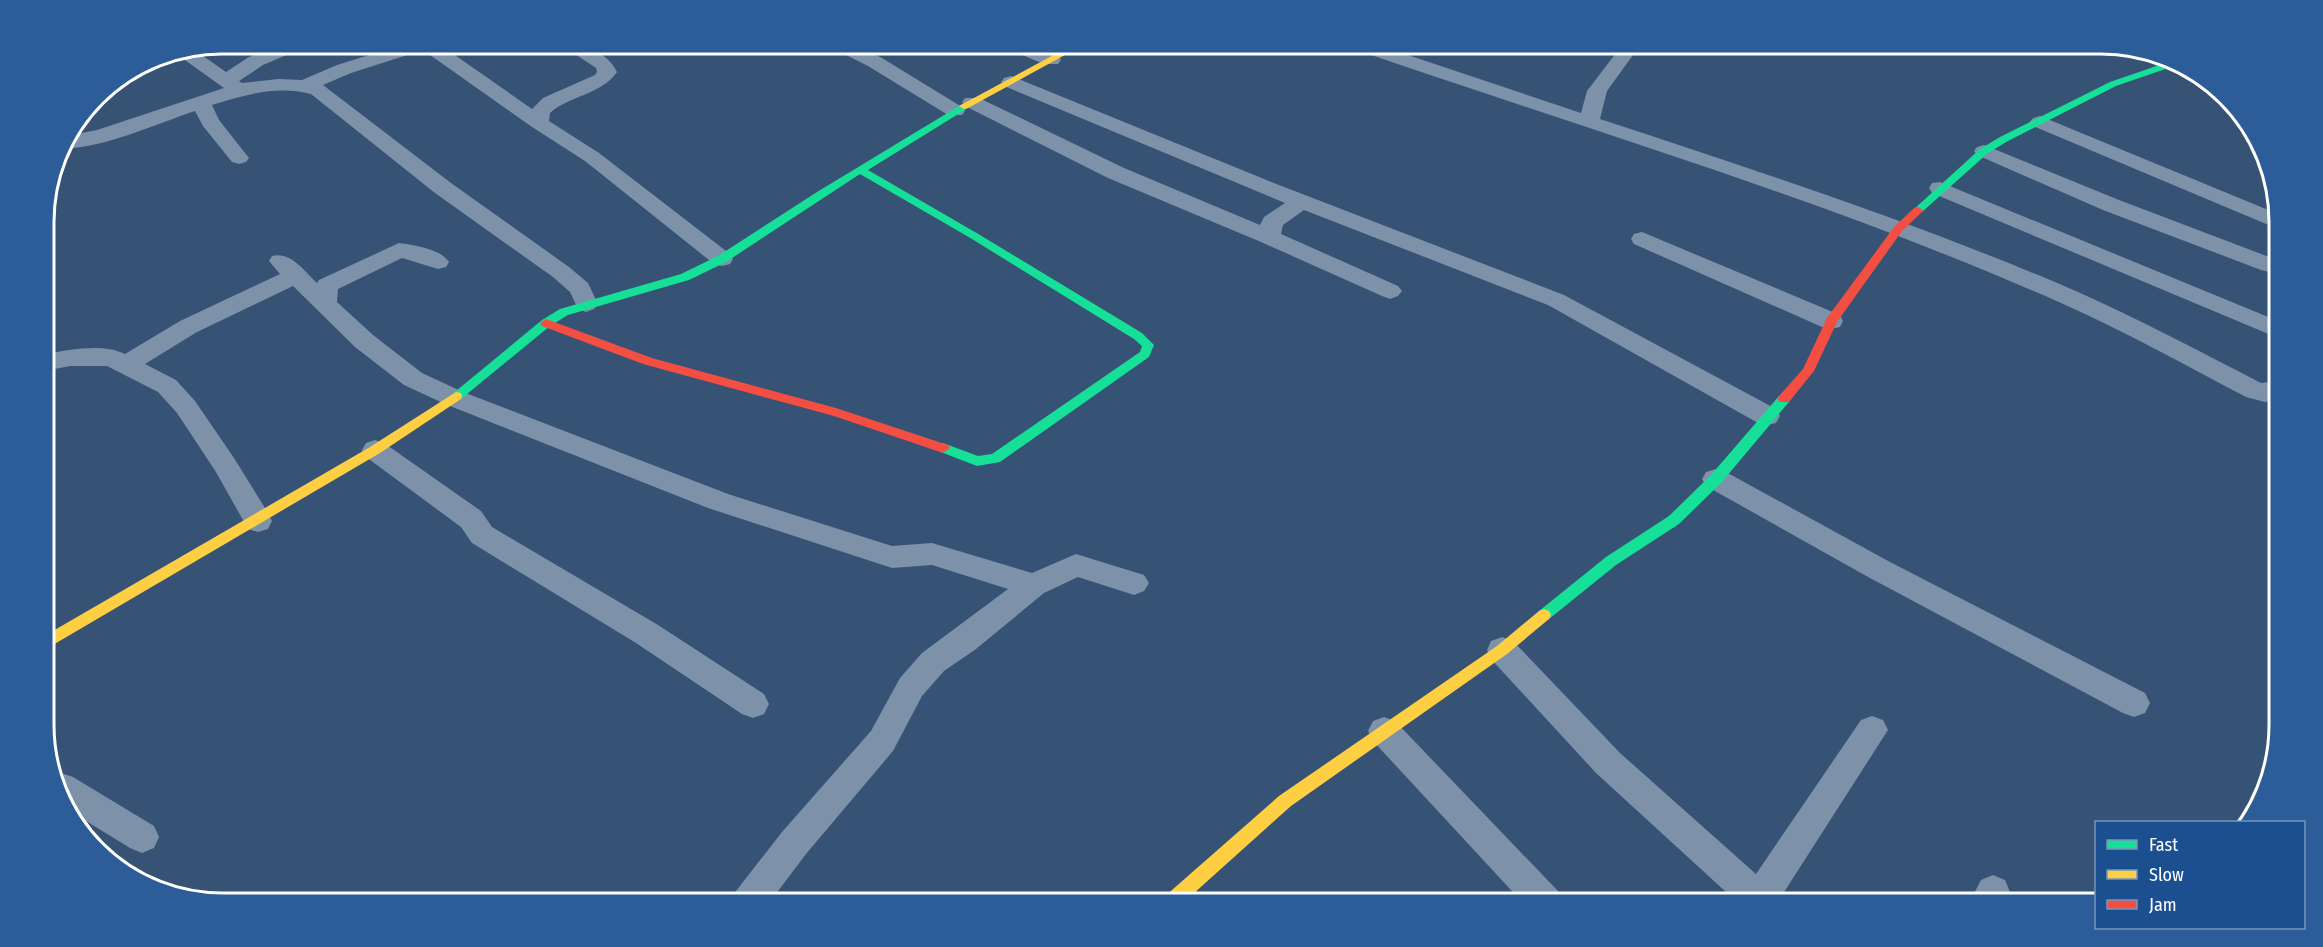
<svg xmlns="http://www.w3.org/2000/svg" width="2323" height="947" font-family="'Fira Sans Condensed',sans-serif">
<rect width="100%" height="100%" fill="#365274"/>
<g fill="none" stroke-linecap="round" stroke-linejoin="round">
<path fill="#7d92a8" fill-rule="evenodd" d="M281,44H305L303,48L263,65L239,81L242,83L278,79L302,80L337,65L405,44H439L532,109L543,98L595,75L597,72L596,68L560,44C581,42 607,51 617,72C601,95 570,95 550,113L549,121L599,153L730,254L733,259L730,264L722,266L714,264L585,161L532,127L423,50L351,73L323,85L451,183L569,267L588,283L598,304L594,309L586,312L578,309L570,292L553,277L435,193L311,94C277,85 244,95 212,105L219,120L249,158L246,162L239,164L232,162L203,126L195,111C159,123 96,151 61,148L67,136L97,130L224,88L175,53L193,49L226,72L249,57Z
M830,44H853L882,58L962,107L965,111L962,115H948L868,66L832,48Z
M1003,44H1027L1058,56L1061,60L1058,64H1044L1005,48Z
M1349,44H1375L1581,113L1587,91L1623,44H1641L1607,91L1600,119C1761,172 1923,225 2078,292C2141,320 2201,352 2261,383L2278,381L2279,399L2265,402L2246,397C2185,365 2124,331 2061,303C1831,201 1588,130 1351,48Z
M1011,76L1269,181L1564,295L1776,409L1780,416L1776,423L1767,425L1758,423L1548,305L1304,210L1283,225L1281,234L1398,286L1402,291L1398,296L1390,299L1382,296L1261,242L1108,178L965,106L962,102L965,98H979L1124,168L1260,225L1264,217L1285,203L1004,86L1001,82L1004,78Z
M2040,116L2278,214V229L2033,126L2030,122L2033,118Z
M1984,145L2119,200L2277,260L2278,269L2269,272L2261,270L2103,210L1977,155L1974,151L1977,147Z
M1940,182L2278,321V338L1932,193L1929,188L1932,183Z
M1642,232L1840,315L1843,321L1840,327L1831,329L1822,327L1634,244L1631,239L1634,234Z
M399,243C414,245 441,249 449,262L446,267L438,269L402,258L338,289L337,302L373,335L422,373L463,392L728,494L892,546L932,543L1032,573L1076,554L1144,575L1149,583L1144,591L1134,595L1078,577L1044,593L976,649L944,671L922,696L893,751L806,854L769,903H731L736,891L782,832L871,731L900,678L922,653L1008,589L932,565L892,568L708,508L445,404L404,385L355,347L293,286L197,332L145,364L176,380L195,401L234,458L268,513L272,521L268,529L258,532L248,529L216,472L177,413L158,392L107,366H70L45,371V354C69,350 102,343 125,354L180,321L280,274L269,261L272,256C291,251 304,271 317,283L319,280Z
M375,440L384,443L481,511L492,527L658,625L764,694L769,704L764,714L753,718L742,714L636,643L472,543L461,527L366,457L362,450L366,443Z
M1716,469L1726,472L1890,562L2145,693L2150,703L2145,713L2134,717L2123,713L1870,578L1706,486L1702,479L1706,472Z
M1502,637L1513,641L1620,753L1756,874L1861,720L1872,716L1883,720L1888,730L1779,900L1781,903H1738L1596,773L1491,659L1487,650L1491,641Z
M1384,717L1395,721L1558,891L1563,903H1523L1373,741L1368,731L1373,721Z
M61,773L73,777L154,826L159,837L154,848L142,853L130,848L73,813L55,775Z
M1993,875L2005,880L2010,892L2006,903H1969L1981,880Z"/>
<path fill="#16e098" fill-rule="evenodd" d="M2171,61L2177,65L2116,86L2008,141L1988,153L1922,212L1918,213L1913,210L1980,149L2000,137L2110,82Z
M964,103L969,106L968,108L868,170L980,235L1142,333L1154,345L1149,357L1000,462L977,466L938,451L936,448L943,443L978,456L992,454L1140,352L1142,346L1134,339L972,239L860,174L726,262L689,280L568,315L550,326L461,399H451L450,396L542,320L560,309L681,274L718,256L817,192Z
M1784,394L1789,396L1790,399L1789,402L1721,483L1679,524L1616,565L1549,619L1544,621L1539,619L1537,615L1539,611L1606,557L1669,516L1711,475L1779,396Z"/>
<path fill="#ffcf43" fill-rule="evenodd" d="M1074,44H1085L968,108L964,109L959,106Z
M456,392L461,393L462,396L461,399L380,453L46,649V635L370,447Z
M1544,609L1549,611L1551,615L1549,619L1507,654L1291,806L1183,903H1161L1164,897L1279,796L1497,646L1539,611Z"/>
<path fill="#f24e42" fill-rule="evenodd" d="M1918,207L1923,210L1922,212L1902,231L1837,322L1814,371L1789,402H1779L1778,399L1779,396L1803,369L1827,318L1894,227L1914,208Z
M546,319L652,358L836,408L948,445L950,448L943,453L834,416L643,364L542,326L540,323Z"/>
</g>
<path d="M0 0H2323V947H0ZM222 54H2101A168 168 0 0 1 2269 222V725A168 168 0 0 1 2101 893H222A168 168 0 0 1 54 725V222A168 168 0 0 1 222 54Z" fill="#2d5d98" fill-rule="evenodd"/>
<path fill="none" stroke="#fff" stroke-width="3" d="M222 54H2101A168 168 0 0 1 2269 222V725A168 168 0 0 1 2101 893H222A168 168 0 0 1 54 725V222A168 168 0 0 1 222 54Z"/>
<rect x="2095" y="821" width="210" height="108" fill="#1b4f8f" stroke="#7695bc" stroke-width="1.5"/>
<rect x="2107" y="840" width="30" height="9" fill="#16e098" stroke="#7695bc" stroke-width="1.5"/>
<text x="2149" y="851" font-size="18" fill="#ffffff">Fast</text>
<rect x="2107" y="870" width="30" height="9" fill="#ffcf43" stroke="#7695bc" stroke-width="1.5"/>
<text x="2149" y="881" font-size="18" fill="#ffffff">Slow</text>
<rect x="2107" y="900" width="30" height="9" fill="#f24e42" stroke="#7695bc" stroke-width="1.5"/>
<text x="2149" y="911" font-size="18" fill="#ffffff">Jam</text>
</svg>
